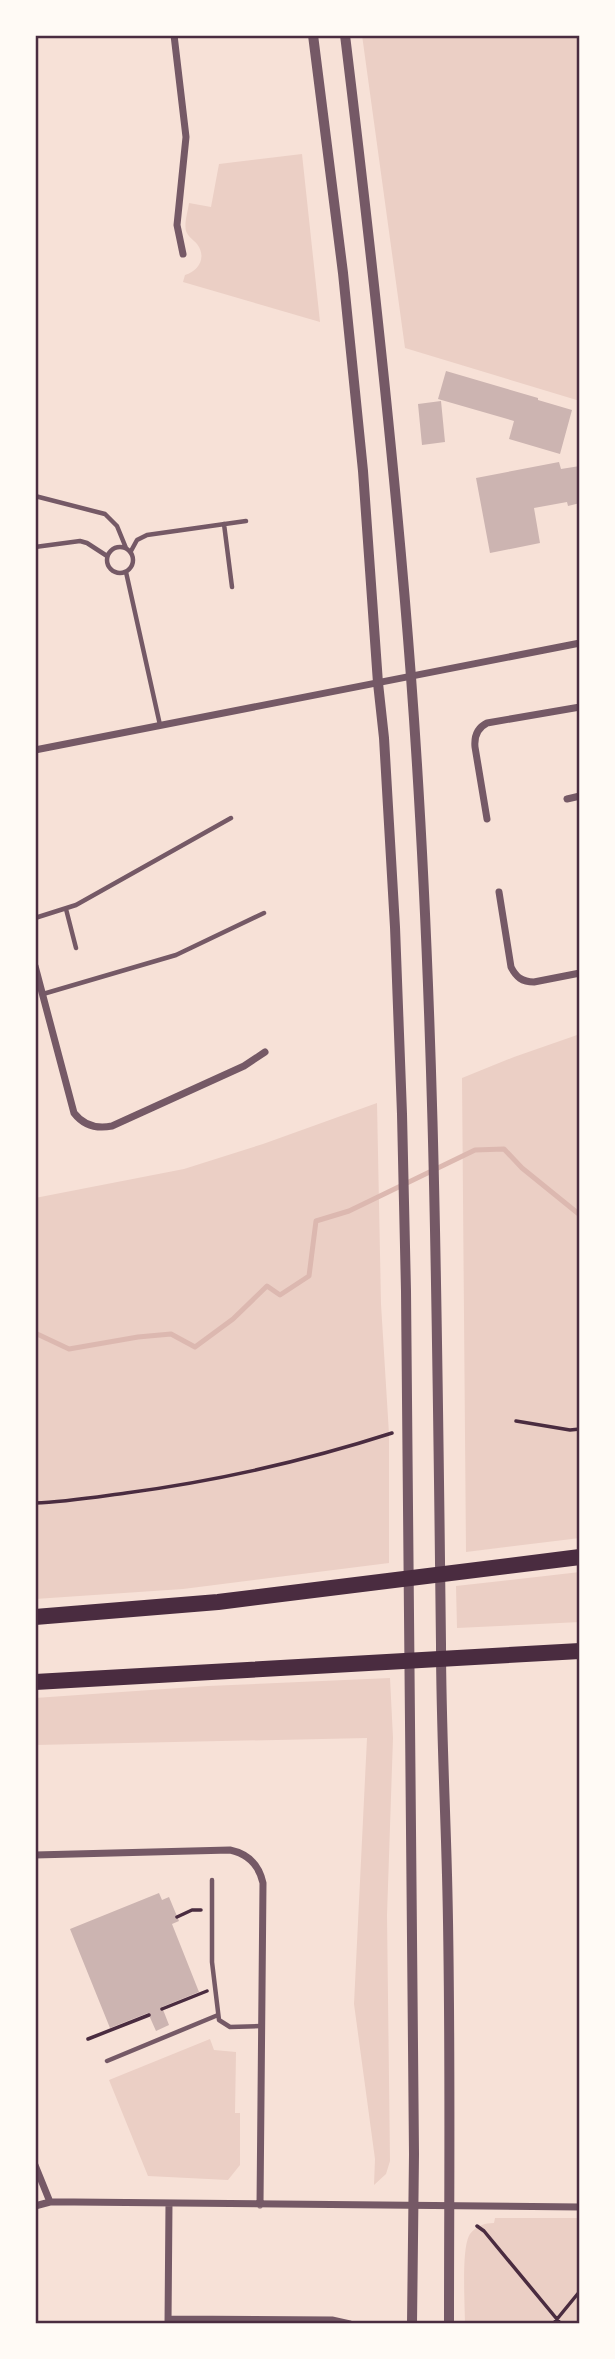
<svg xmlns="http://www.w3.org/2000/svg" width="615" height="2359" font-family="'PT Sans',sans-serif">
<rect width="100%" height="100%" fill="#f7e1d7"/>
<path fill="#ebcfc5" d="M362,35H580V401L405,348Z
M302,154L320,322L183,282L185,275C199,271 207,257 197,244C194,240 188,237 186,231C184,223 188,211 189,203L211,207L219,164Z
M580,1034V1538L466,1552L462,1078L514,1057Z
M377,1103L381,1304L389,1434V1563L183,1589L35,1599V1198L184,1169L263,1144Z
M580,1572V1622L457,1628L456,1586Z
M390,1678L393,1738L387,1915L390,2161L386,2174L374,2185L375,2159L354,2004L367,1738L35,1745V1698L208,1686Z
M210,2039L214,2050L236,2052L235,2113H240V2165L228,2180L148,2176L109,2080Z
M495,2218H580V2324H465C465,2306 461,2247 470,2234C476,2226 485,2223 494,2223Z"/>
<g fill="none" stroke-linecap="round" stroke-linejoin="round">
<path stroke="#dcb8b0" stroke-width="5" d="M35,1333L69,1349L138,1337L171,1334L195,1347L233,1319L267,1286L280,1295L309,1276L316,1221L349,1211L475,1150L504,1149L522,1168L580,1215"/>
</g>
<path fill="#ccb4b1" d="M446,371L538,398V400L572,410L560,454L509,439L514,421L438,399Z
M441,401L445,442L422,445L418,404Z
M559,462L561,469L580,466V503L568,506L567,502L534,508L540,543L490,553L476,478Z
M159,1893L162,1900L169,1897L179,1921L172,1924L199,1992L162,2007L169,2025L156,2031L148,2013L110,2028L70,1929Z"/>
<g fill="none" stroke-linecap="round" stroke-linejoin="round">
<path stroke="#4a2c40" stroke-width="3.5" d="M516,1421L570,1430L580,1429
M35,1503C65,1502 96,1497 126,1493C216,1481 305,1461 392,1433
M177,1917L192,1910H201
M162,2009L207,1991
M88,2039L149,2015
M477,2226L484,2231L561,2324
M553,2324L580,2291"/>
<path stroke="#755966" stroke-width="4.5" d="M35,496L105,514L117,526L126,548
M224,524L232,587
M107 560a13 13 0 1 1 26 0a13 13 0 1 1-26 0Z
M35,547L80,541L87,543L107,556
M131,551L137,540L147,535L246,521
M126,572L160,725
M66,909L76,948
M35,918L76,905L231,818
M43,994L176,955L264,913
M212,1880V1962L219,2020L230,2027L261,2026
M107,2061L218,2015"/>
<path stroke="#755966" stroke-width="7" d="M174,35L186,137L177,225L183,254
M35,750L580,643
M567,799L580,796
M487,819L475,747C474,736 477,728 487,723L580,707
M499,892L511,967C516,977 522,982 534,982L580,973
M35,966L74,1113C84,1126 97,1129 112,1126L244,1066L265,1052
M35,1855L230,1850C249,1854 259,1865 263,1883L260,2205
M35,2165L50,2202
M35,2206L50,2202H74L580,2207
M168,2319L332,2320L350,2324
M168,2324L169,2203"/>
<path stroke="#755966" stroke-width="10" d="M313,35L343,273L363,471L378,683L384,738L395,927L402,1114L406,1291L414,2154L412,2324
M345,35C371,249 395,462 411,677C435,999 437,1321 441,1644C441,1721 445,1798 447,1875C451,2024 449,2174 449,2324"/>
<path stroke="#4a2c40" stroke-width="16" d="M35,1617L218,1602L580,1557
M35,1682L580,1651"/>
</g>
<rect width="615" height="2359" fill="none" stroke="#fffaf5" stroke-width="74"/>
<rect x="37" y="37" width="541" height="2285" fill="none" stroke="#4a2c40" stroke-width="2.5"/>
</svg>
